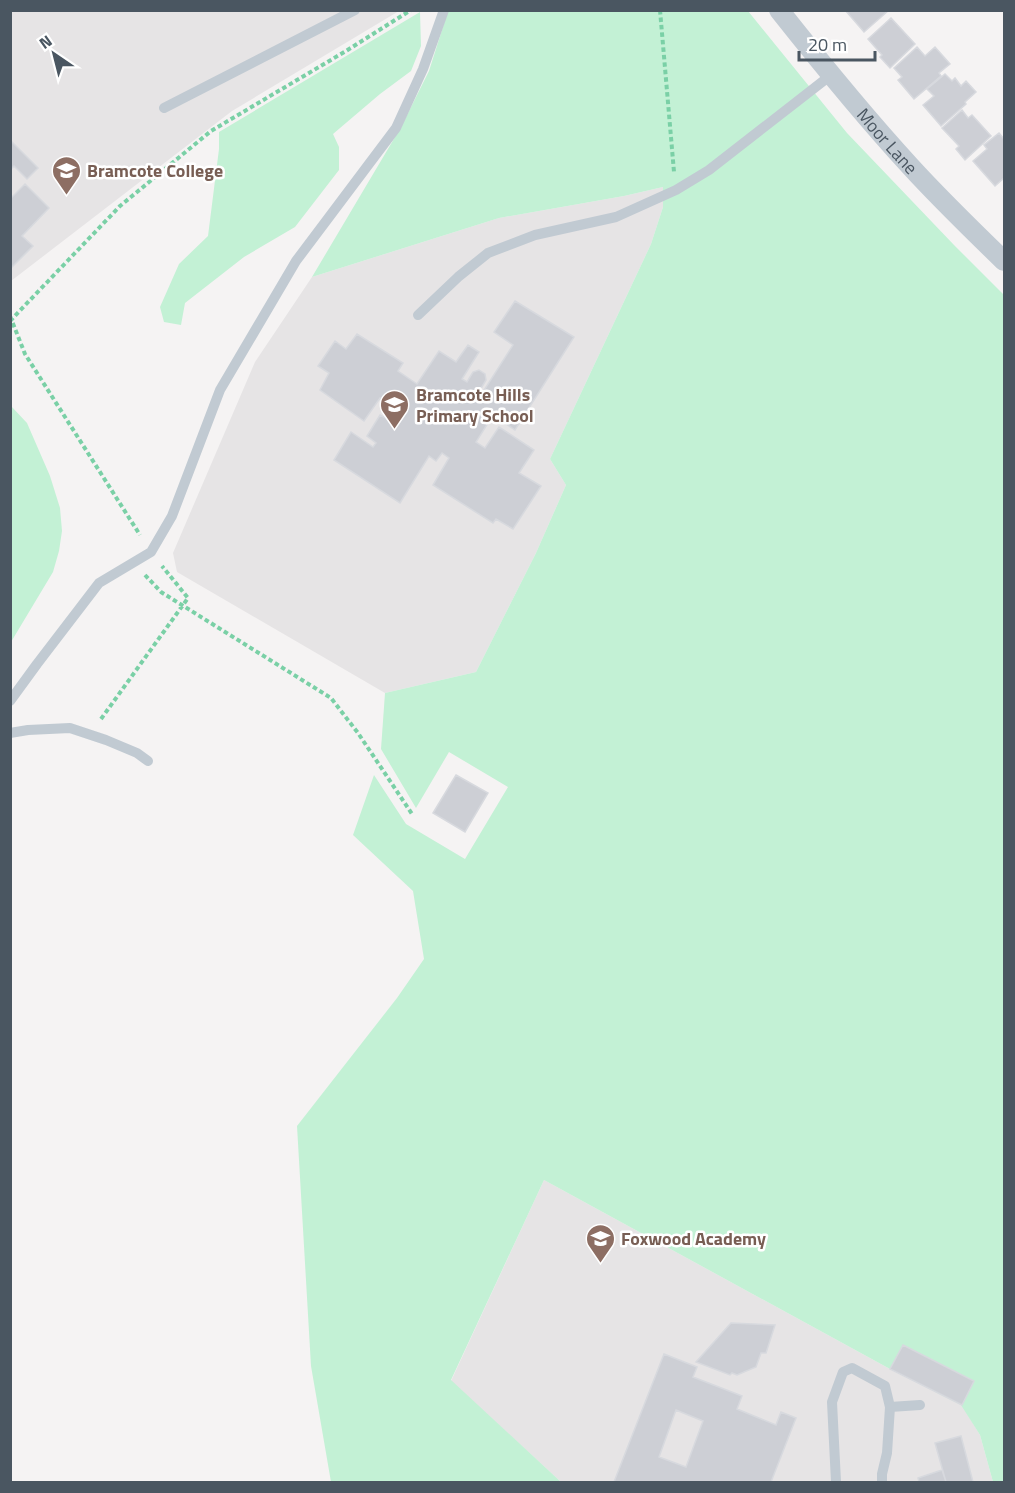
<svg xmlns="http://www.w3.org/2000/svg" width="1015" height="1493" font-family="'Titillium Web',sans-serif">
<rect width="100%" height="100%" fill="#f5f3f3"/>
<path fill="#e6e4e5" d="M11,11H399L232,111L11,281Z
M663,187V207L651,244L550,459L566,485L536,553L476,672L385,693L177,572L173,553L255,362L312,277L499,218L624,196Z
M544,1180L890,1369L903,1345L962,1405L980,1435L993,1482H561L451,1381Z"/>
<path fill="#c3f1d5" d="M448,11H748L847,133L954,245L1004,295V1482H993L980,1435L961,1405L890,1369L544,1180L451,1380L561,1482H331L311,1366L297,1126L397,998L424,959L413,891L353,835L374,775L406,824L465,859L508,787L449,752L416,808L381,749L385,693L476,672L536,553L566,485L550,459L651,244L663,207V187L624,196L499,218L312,277L401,127L429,71Z
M420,12L421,46L411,71L380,94L333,134L339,147V170L295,227L244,257L185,303L181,325L164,322L160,307L179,264L208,236L219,149V132Z
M11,406L27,423L50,476L60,508L62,531L59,551L53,572L11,642Z"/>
<path fill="#cdcfd5" stroke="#d7d9de" stroke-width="1.5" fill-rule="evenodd" d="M845,10H889L864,32Z
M891,18L915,44L890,68L880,57L882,55L868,39Z
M917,47L925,56L935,47L950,64L939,73L941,76L914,99L898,80L902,77L894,68Z
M945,74L952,81L955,78L961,86L966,81L976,92L965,102L966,104L941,126L923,105L934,96L927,89Z
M962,110L968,118L972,115L991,136L965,160L956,149L959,146L942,128Z
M999,133L1004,139V178L995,186L973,161L987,149L984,145Z
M10,140L38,168L27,179L14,166L10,170Z
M25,184L49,208L22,236L33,246L10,269V199Z
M515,301L574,337L515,430L493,415L476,442L485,448L499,427L534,450L519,473L541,486L513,529L496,519L493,523L433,485L449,458L442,453L436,461L429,456L400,503L334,460L351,432L373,447L376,443L367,436L380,415L391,421L399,410L380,398L364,421L320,390L329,373L318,366L335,341L346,349L357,334L403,363L398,371L417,384L439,351L456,362L468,345L479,352L462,379L467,382L473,372L479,370L485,374L486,380L480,390L483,392L513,345L494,332Z
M456,775L488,793L465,832L433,813Z
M731,1323L775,1325L766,1353H761L756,1367L737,1375L732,1373L730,1375L696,1362Z
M903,1345L974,1381L962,1405L890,1369Z
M664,1354L697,1367L693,1377L742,1396L737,1409L776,1425L781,1412L796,1418L771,1482H614ZM676,1410L703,1421L686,1467L659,1457Z
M961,1436L973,1482H946L935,1443Z
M942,1470L946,1482H919L918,1478Z"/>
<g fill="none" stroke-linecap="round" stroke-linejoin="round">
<path stroke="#7ad0a6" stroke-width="4" stroke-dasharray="4.5 3" stroke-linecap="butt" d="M660,10L674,172
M10,316L25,354L140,535
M10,321L120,206L211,131L346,51L411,10
M145,575L161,592L331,698L358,733L412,814
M101,719L188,598L162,566"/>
<path stroke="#c1cad2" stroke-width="10" d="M164,108L355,10
M418,315L458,277L488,253L535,235L616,217L676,190L709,170L831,75
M10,701L37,664L99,583L151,552L172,516L220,390L296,261L396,128L423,69L444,10
M10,733L28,730L70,728L106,740L137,753L148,761
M890,1407L920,1405
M836,1482L832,1402L843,1372L852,1368L885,1386L890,1407L887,1453L882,1474V1482"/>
<path stroke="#c1cad2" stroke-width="20" id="s1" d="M779,10C821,63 864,116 910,166C940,199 972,230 1004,261"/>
</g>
<defs>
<symbol id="school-pin" viewBox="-11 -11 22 30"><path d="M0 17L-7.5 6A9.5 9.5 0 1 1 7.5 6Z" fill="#8d6e63" stroke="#fff"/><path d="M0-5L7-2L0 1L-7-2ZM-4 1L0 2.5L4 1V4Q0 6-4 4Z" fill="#fff"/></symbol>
</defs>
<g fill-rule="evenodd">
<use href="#school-pin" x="50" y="154" width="33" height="45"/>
<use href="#school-pin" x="378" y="388" width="33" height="45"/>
<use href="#school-pin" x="584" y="1222" width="33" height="45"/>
</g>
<g text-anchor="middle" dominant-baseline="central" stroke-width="5" stroke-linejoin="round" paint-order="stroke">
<g font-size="18" fill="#4a5661" stroke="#fff">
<text stroke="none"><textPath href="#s1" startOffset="170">Moor Lane</textPath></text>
</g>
<g font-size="18" font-weight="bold" fill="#785e54" stroke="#fff" text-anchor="start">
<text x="87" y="170">Bramcote College</text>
<text x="416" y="394">Bramcote Hills<tspan x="416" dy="21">Primary School</tspan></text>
<text x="621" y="1238">Foxwood Academy</text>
</g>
</g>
<rect width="1015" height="1493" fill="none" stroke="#4a5661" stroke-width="24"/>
<g transform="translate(54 54) rotate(325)" stroke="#ffffff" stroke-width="4.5" paint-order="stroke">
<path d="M0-4.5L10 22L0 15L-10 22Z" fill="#4a5661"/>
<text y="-9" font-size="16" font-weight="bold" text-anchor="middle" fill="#4a5661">N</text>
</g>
<path d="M799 51v9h76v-9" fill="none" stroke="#4a5661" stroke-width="3"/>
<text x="808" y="51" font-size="18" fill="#4a5661" stroke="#ffffff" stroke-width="4.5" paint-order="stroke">20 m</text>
</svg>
